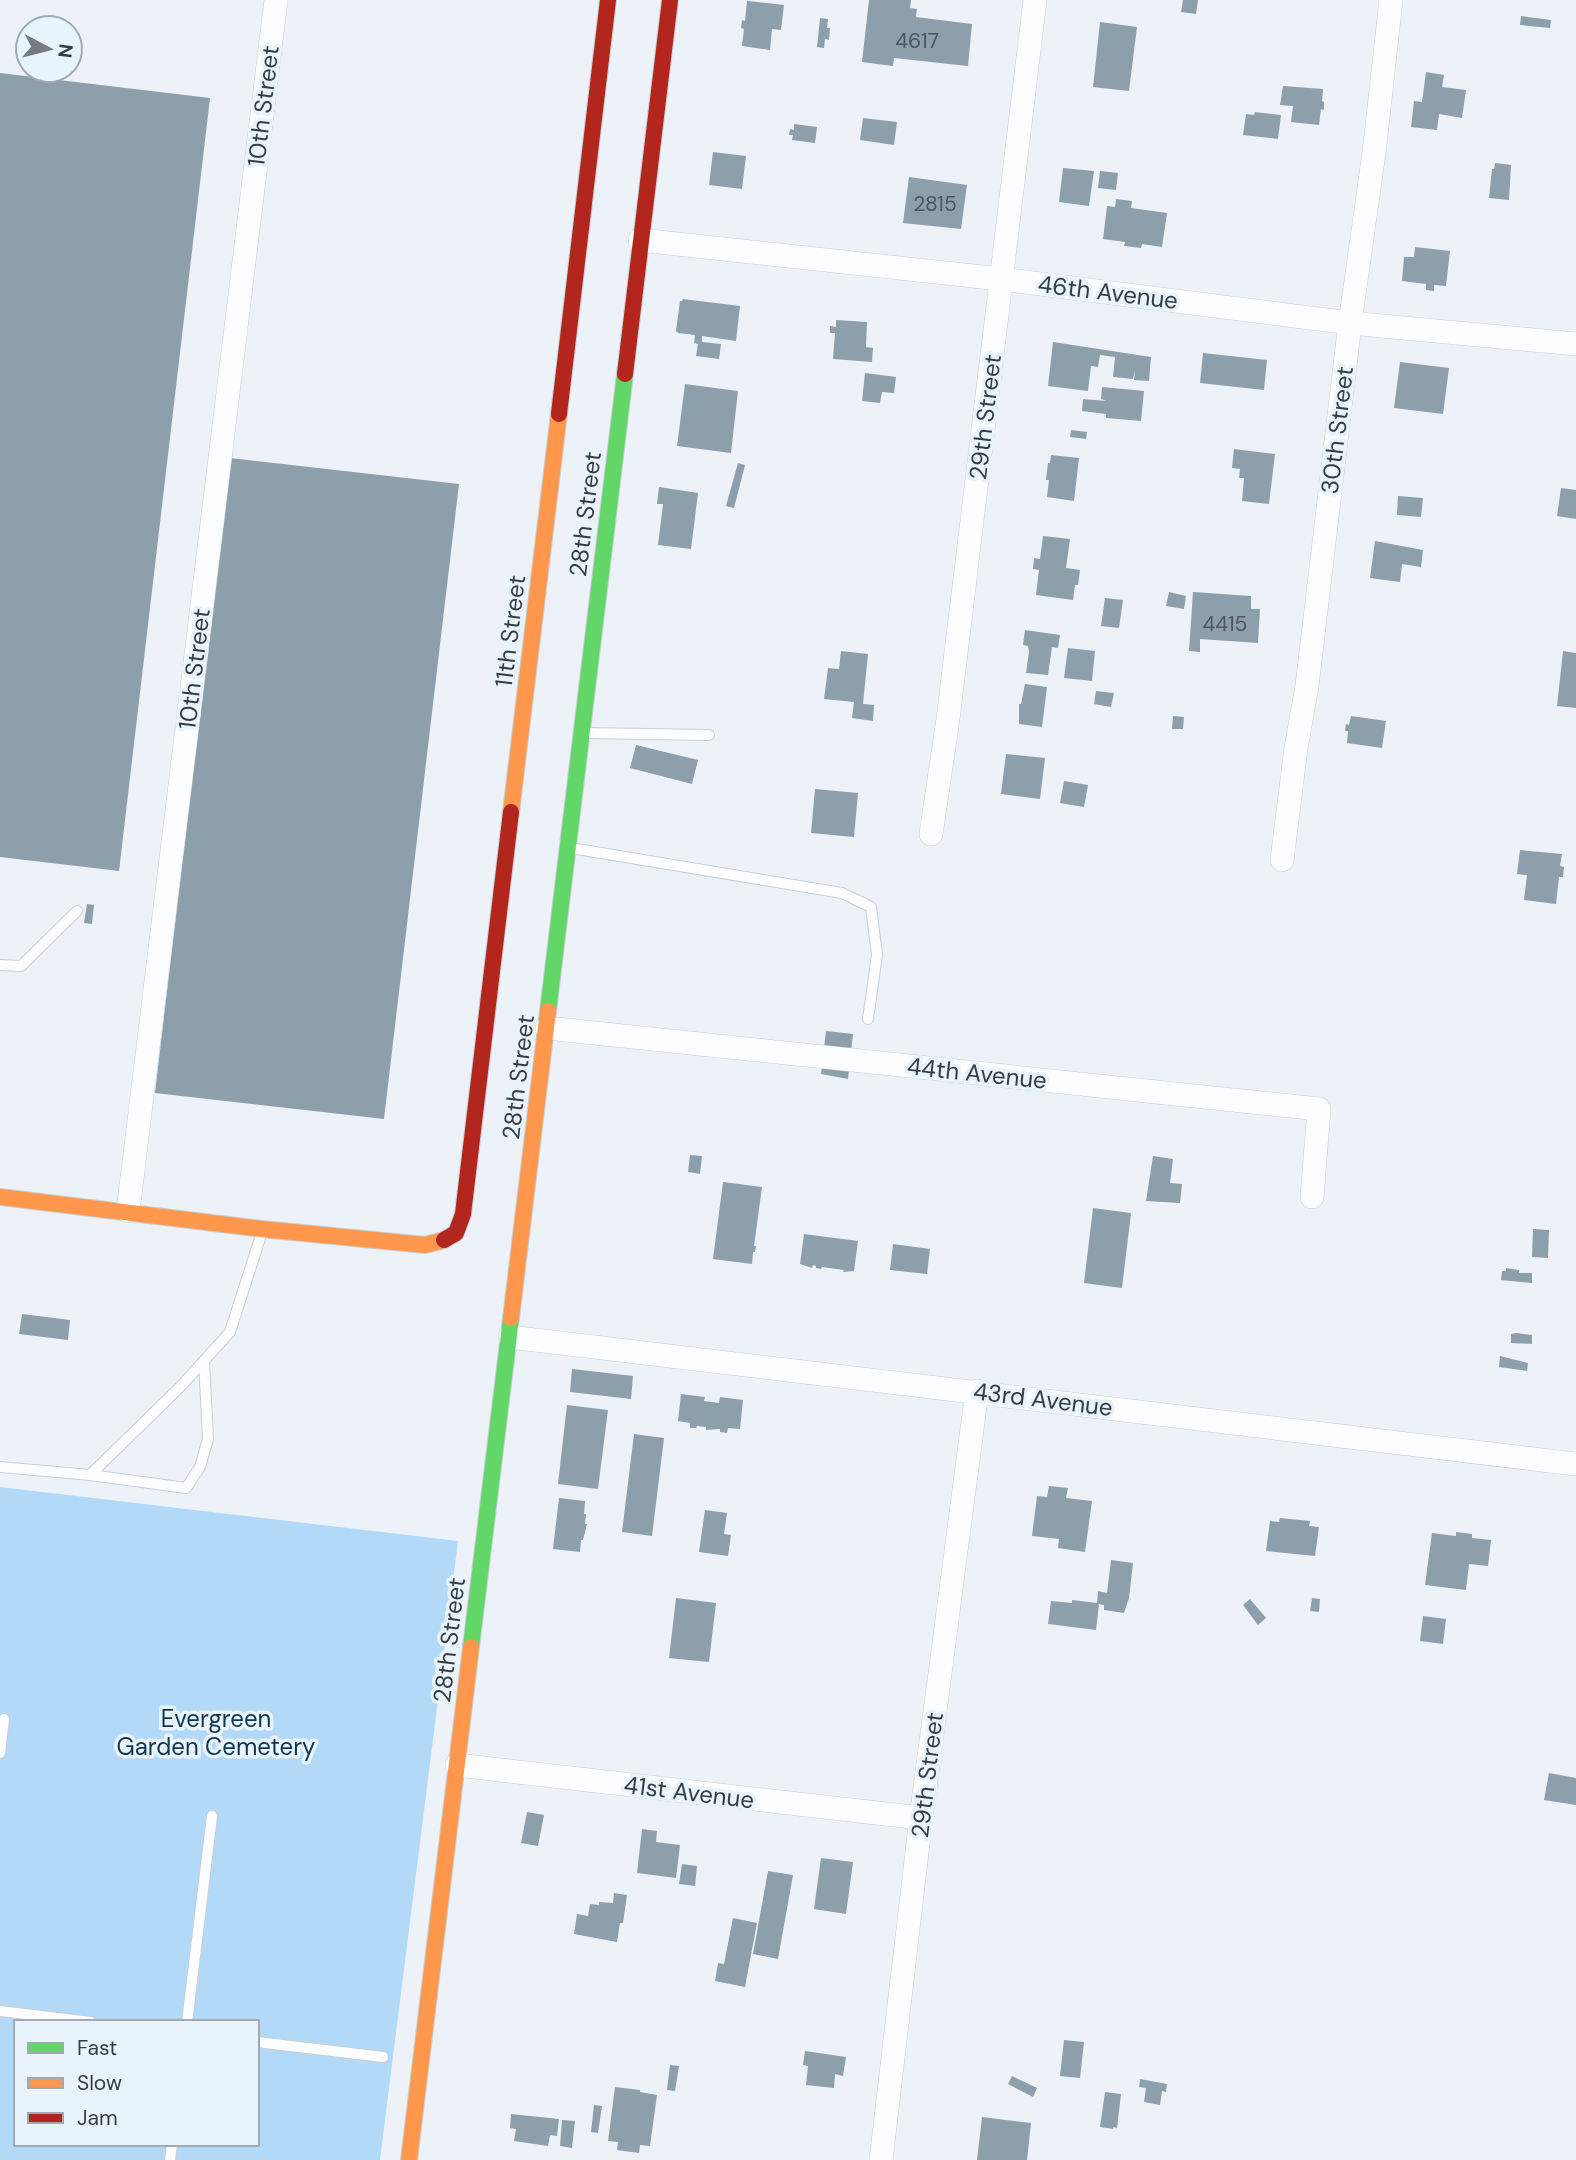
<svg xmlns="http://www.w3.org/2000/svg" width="1576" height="2160" font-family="'DM Sans',sans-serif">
<rect width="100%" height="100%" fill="#ecf2f7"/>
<path fill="#b2daf8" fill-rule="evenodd" d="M0,1487L458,1541L380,2160H0ZM16,2022H257V2144H16Z"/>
<path fill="#8d9faa" d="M869,0H911L910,8L917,9L916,17L972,24L968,66L894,58L893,66L862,62Z
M1183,0H1198L1196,14L1181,12Z
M747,1L784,5L781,30L772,29L770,50L742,46L744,29L741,28L742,20L745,21Z
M1521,16L1551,20L1550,28L1520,25Z
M820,18L828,19L827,28H830L829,40L825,39L824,48L817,47Z
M1100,22L1137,27L1129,91L1093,87Z
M1426,72L1444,75L1442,87L1466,90L1462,118L1439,114L1437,130L1411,127L1414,101L1422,102Z
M0,73L210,98L119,871L0,857Z
M1283,86L1323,89L1322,101L1324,102V110L1321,109L1319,125L1291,122L1293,106L1280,105Z
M1255,112L1281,115L1278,139L1243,135L1246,114L1254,115Z
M863,118L897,122L894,145L860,140Z
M794,124L817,127L815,143L792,140L793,135H789L790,129L794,130Z
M713,152L746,156L742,189L709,185Z
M1495,163L1511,165L1509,200L1489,198L1492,169H1494Z
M1063,168L1094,171L1089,206L1059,202Z
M1100,171L1118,173L1116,190L1098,188Z
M909,177L967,185L961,229L903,223Z
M1116,199L1132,201L1131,208L1167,213L1162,247L1142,244L1141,248L1124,246L1125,242L1103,239L1107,206L1115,207Z
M1415,247L1450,251L1446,286L1434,285V291L1426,290V284L1402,281L1404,257H1414Z
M683,299L740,306L736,341L702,336V342L721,344L719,359L696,356L698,344L694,343L695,335L678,333L676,331L680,301H682Z
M836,320L867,322L866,347L873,348L872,362L833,359L835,333H830V326L836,327Z
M1053,342L1151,357L1149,381L1134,380L1135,370L1133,379L1113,377L1115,357L1100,355L1098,367L1091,366L1088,391L1048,386Z
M1203,353L1267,360L1264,390L1200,383Z
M1400,362L1449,368L1443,414L1394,408Z
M865,373L896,377L894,393L882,392L880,403L862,401Z
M685,384L738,391L731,453L677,446Z
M1102,387L1144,391L1141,421L1106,418V414L1082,411L1083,399L1107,401L1101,399Z
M1071,430L1087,432L1086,439L1070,437Z
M1234,449L1275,454L1269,504L1242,501L1244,478H1239L1240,469L1232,468Z
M1051,455L1079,458L1074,501L1047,497L1049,480H1046L1048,463H1050Z
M230,458L459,484L384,1119L155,1093Z
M738,463L745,465L734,508L726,506Z
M659,487L698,493L691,549L658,545L663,504H657Z
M1561,488L1576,490V519L1557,516Z
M1398,496L1423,498L1421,517L1397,515Z
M1043,536L1070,539L1066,568L1080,570L1078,585H1075L1073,600L1036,595L1039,570L1033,569L1034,558L1040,559Z
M1375,541L1423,550L1421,567L1402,564L1400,582L1370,578Z
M1169,592L1186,596L1184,609L1166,606Z
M1193,592L1251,596V609H1260L1258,643L1200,639V652L1189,651Z
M1105,598L1123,600L1119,628L1101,626Z
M1025,630L1060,635L1058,648L1052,647L1048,675L1026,673L1029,652L1028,646L1023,645Z
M1068,648L1095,651L1092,681L1064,678Z
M841,651L868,654L863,704L874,705L873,721L852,718L854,702L824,699L828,668L839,669Z
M1563,651L1576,653V708L1557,706Z
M1025,684L1047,687L1042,727L1019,724V704H1021Z
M1096,691L1114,693L1111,707L1094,704Z
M1173,716L1184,717L1183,729H1172Z
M1351,716L1386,721L1382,748L1347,743L1348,731H1345L1346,724L1349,725Z
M636,745L698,760L692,784L630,768Z
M1006,754L1045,758L1040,799L1001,794Z
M1064,781L1088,785L1084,807L1060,803Z
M815,789L858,793L854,837L811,833Z
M1520,850L1562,854L1560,866L1564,867L1563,877H1559L1556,904L1524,900L1527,875L1517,874Z
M87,904L94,905L92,924L84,923Z
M826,1031L853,1034L848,1079L821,1074Z
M690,1155L702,1156L700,1174L688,1172Z
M1153,1156L1173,1159L1170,1183L1182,1184L1180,1203L1146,1201Z
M723,1182L762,1187L754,1246H756L755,1252H753L752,1264L713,1259Z
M1093,1208L1131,1213L1122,1288L1084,1283Z
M1533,1229L1549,1230L1548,1258L1532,1257Z
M804,1234L858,1241L854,1271L843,1272L844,1270L822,1267L821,1269L816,1268V1266L813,1265L812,1268L800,1264Z
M893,1244L930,1249L927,1274L890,1270Z
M1506,1268L1519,1270V1273H1532V1283L1501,1280L1502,1271H1506Z
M22,1314L70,1320L68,1340L19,1334Z
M1516,1333L1532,1335V1344L1511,1343V1334Z
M1500,1356L1528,1363L1527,1371L1499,1367Z
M572,1369L633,1376L631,1399L570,1392Z
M681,1394L705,1397L704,1401L719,1403L720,1397L743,1400L740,1429L728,1428L727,1433L720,1432V1429L706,1430V1427L697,1426L696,1428H690V1423L678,1421Z
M567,1405L608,1410L598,1489L558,1484Z
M634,1434L664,1438L652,1536L622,1532Z
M1049,1486L1068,1488L1066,1498L1092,1501L1085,1552L1058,1548L1059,1539L1032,1536L1037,1496L1047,1497Z
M559,1498L585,1501L584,1514H586L585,1524H587L583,1540H581L580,1552L553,1549Z
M705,1510L727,1513L724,1534L731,1535L728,1556L699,1552Z
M1280,1518L1310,1521L1309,1526L1319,1527L1315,1556L1266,1551L1270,1521L1279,1522Z
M1456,1532L1472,1534V1538L1491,1540L1488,1566L1469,1564L1466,1590L1425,1585L1432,1533L1456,1536Z
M1111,1560L1133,1563L1129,1598L1124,1613L1104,1610V1605L1099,1604L1096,1630L1048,1624L1051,1601L1072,1603V1600L1097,1603L1098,1591L1107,1593Z
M676,1598L716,1603L709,1662L669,1658Z
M1312,1598L1320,1599L1319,1612L1310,1611Z
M1250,1599L1266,1618L1258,1625L1243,1605Z
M1423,1616L1446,1619L1443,1644L1420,1641Z
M1549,1773L1576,1778V1805L1544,1800Z
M527,1812L544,1815L538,1846L521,1843Z
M642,1829L657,1831L656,1842L680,1845L676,1878L637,1873Z
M821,1858L853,1862L846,1914L814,1909Z
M682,1864L697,1866L695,1886L679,1884Z
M768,1871L793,1875L778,1959L753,1954Z
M614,1893L627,1895L623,1923H620L617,1942L574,1934L577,1914L588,1916L590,1904L599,1905V1902L613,1903Z
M733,1918L757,1923L745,1987L715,1981L718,1963L724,1964Z
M1064,2040L1084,2042L1080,2078L1060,2076Z
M805,2051L846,2057L843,2076L835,2074L834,2088L806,2085L808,2066L803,2065Z
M670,2065L679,2066L675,2091L667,2090Z
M1012,2076L1037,2088L1033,2097L1008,2084Z
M1140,2079L1167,2084L1166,2092L1162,2091L1160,2105L1144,2102L1146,2088L1139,2087Z
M615,2087L640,2090V2092L657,2095L650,2146L640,2145L639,2153L617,2150L618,2142L608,2141Z
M1105,2092L1121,2094L1117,2128L1113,2127V2129L1100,2127Z
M594,2105L602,2106L598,2133L591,2132Z
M511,2114L559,2119L557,2136L550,2135L548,2146L514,2141L516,2129L510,2128Z
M982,2117L1031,2123L1027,2160H977Z
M562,2120L575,2121L572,2148L560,2146Z"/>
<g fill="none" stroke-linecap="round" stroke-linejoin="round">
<defs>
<path id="lane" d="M585,733L709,735
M571,848L842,893L871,907L877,955L868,1019
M0,965L21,966L77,911
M0,1467L90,1475L181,1386L230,1332L262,1232
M90,1475L186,1488L200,1467L208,1439L204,1361
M0,1753L4,1719
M0,2011L90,2022
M187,2022L212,1816
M257,2042L383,2057
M170,2160L172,2144"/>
<path id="street" d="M640,240L1001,279L1350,323L1576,344
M931,834L948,719L1035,0
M1282,860L1296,748L1307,686L1350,323L1374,153L1391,0
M547,1028L1319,1109L1312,1197
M128,1211L276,0
M510,1337L1576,1464
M457,1765L921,1818
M881,2160L921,1818L977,1391"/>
<path id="fast" d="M548,1011L625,374
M471,1647L511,1318"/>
<path id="slow" d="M511,812L559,414
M0,1197L262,1229L425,1245L444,1240
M511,1318L548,1011
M409,2160L471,1647"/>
<path id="jam" d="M625,374L670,0
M559,414L608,0
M444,1240L456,1233L463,1214L511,812"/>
</defs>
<use href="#lane" stroke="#c8cfd4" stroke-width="12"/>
<use href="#street" stroke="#c8cfd4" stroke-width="24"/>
<use href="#fast" stroke="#c8cfd4" stroke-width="18"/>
<use href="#slow" stroke="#c8cfd4" stroke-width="18"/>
<use href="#jam" stroke="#c8cfd4" stroke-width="18"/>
<use href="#lane" stroke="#fcfdfe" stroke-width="10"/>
<use href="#street" stroke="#fcfdfe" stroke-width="23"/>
<use href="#fast" stroke="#63d668" stroke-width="16"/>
<use href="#slow" stroke="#ff974d" stroke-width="16"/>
<use href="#jam" stroke="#b3261e" stroke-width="16"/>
</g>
<g text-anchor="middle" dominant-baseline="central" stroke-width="7" stroke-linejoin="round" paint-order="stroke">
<g font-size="21" fill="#4c565d">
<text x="917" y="41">4617</text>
<text x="935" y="204">2815</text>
<text x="1225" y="624">4415</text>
</g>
<g font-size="24" fill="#363d43" stroke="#e8f3fc">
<text transform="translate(263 106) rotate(-83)">10th Street</text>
<text transform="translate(1108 292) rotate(7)">46th Avenue</text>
<text transform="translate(985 417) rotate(-83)">29th Street</text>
<text transform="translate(1337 430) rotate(-83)">30th Street</text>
<text transform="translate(585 514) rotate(-83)">28th Street</text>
<text transform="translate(510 631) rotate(-83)">11th Street</text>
<text transform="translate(194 669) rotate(-83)">10th Street</text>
<text transform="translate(977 1073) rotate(6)">44th Avenue</text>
<text transform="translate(518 1077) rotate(-83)">28th Street</text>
<text transform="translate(1043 1399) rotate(7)">43rd Avenue</text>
<text transform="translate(449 1640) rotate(-83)">28th Street</text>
<text transform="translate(927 1775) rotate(-83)">29th Street</text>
<text transform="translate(689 1792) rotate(7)">41st Avenue</text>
</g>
<g font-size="24" fill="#0d3650" stroke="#e8f3fc">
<text x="216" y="1718">Evergreen<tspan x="216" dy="28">Garden Cemetery</tspan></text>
</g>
</g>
<rect x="14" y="2020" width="245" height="126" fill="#e8f3fc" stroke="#a1aab2" stroke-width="2"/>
<rect x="28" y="2043" width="35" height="10" fill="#63d668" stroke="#a1aab2" stroke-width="2"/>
<text x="77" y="2055" font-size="21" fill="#363d43">Fast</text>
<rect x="28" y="2078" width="35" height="10" fill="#ff974d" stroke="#a1aab2" stroke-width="2"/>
<text x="77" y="2090" font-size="21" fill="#363d43">Slow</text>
<rect x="28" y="2113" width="35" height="10" fill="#b3261e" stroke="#a1aab2" stroke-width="2"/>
<text x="77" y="2125" font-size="21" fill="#363d43">Jam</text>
<g transform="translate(49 49) rotate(97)"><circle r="33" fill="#e8f3fc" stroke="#a1aab2" stroke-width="2"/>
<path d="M0-5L12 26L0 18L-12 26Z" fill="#767c82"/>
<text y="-10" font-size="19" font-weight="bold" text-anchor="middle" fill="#363d43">N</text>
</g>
</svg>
